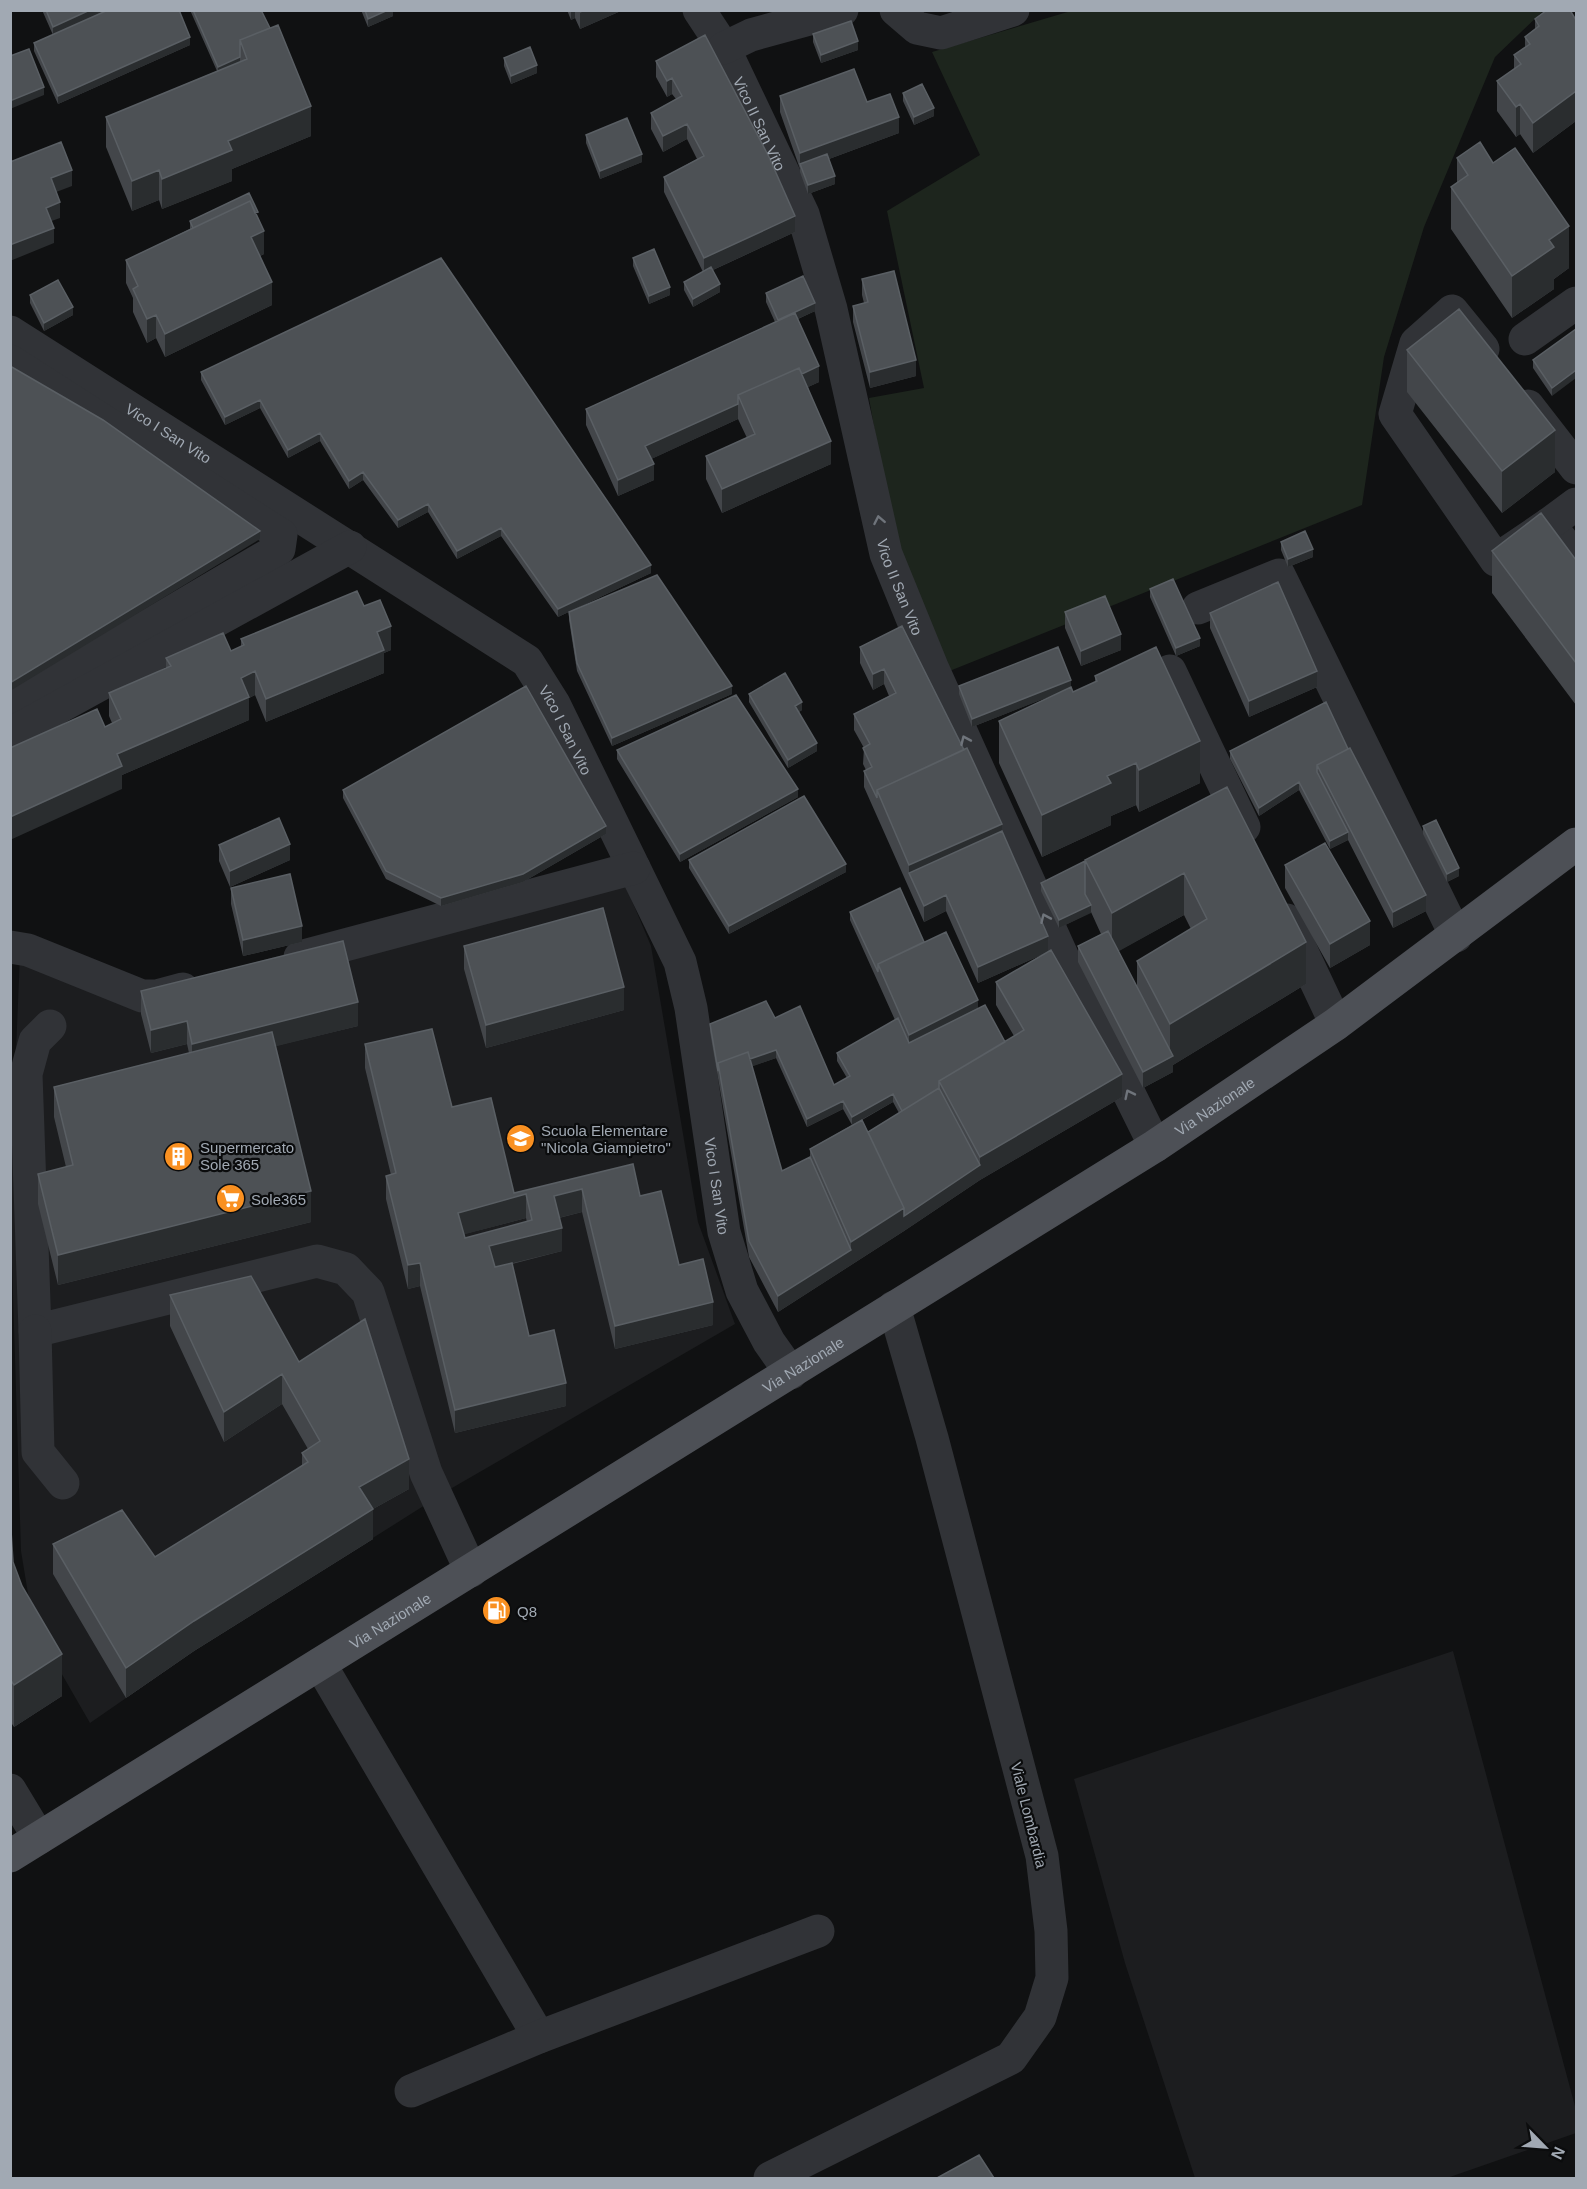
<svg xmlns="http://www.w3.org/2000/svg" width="1587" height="2189" font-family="Helvetica,sans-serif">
<rect width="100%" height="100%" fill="#101112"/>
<path fill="#1c1d1f" d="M622,877L651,946L698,1222L735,1324L452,1488L194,1651L90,1723L33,1624L21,1551L10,1198L20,954L150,989L365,934Z
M1453,1651L1576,2110V2133L1447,2178H1195L1125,1963L1074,1779Z"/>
<path fill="#1d251d" d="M1071,11H1543L1495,57L1424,227L1384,357L1362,505L947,672L895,547L869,398L924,388L887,211L980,155L932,52Z"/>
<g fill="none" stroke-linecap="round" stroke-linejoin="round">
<g stroke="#313337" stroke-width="33">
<path id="s1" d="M699,10L724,48L803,214L831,309L886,554L932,667L1074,982L1155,1146"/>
<path d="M896,10L917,28L941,33L1013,10"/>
<path d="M724,48L751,35L842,10"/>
<path id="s2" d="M10,332L527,661L554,704L680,962L691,1008L724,1232L742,1291L769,1342L791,1373"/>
<path d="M1525,339L1576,303"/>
<path d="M1483,349L1452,311L1416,343L1395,414L1496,560L1549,524L1576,559"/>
<path d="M10,361L281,535L279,549L10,707"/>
<path d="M1528,406L1576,468"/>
<path d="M1549,524L1576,504"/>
<path d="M1198,608L1279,575L1456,936"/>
<path d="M1170,671L1244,827"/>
<path d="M10,734L350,547"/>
<path d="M1287,920L1336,1024"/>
<path d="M10,947L28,950L142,996H157L183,989"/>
<path d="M300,957L634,868"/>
<path d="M50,1026L35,1041L26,1074L35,1331L317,1261L346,1269L368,1292L426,1473L471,1571"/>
<path d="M35,1331L38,1452L63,1483"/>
<path d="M320,1664L539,2037"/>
<path d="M10,1790L39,1838"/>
<path d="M411,2091L539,2037L818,1931"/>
<path d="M770,2178L1011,2058L1040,2017L1052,1978L1051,1931L1042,1856L932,1438L894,1307"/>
</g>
<path stroke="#4d5056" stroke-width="33" id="s3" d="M10,1856L1155,1146L1336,1024L1576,844"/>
</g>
<path fill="#43464a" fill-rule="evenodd" d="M42,10H107L53,35Z
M190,10H261L311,136L232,169V181L162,209L159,200L132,211L106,147V117L217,71Z
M361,10H393V16L368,27Z
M567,10H623L580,29L575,18L571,20Z
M1535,19L1576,20V121L1533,153L1520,134L1516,137L1497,111V81L1514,69V55L1525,47V37L1535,29Z
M813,34L858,50L821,63L813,42Z
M705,35L795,232L713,270L720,292L693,307L684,290V282L703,272L664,192V177L697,159L687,139L663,152L651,129V113L676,99L672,94L667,97L656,77V61Z
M34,43L190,45L58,104L34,51Z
M504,58L537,73L511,84L504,66Z
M903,93L934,116L914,125L903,101Z
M780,96L867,102L899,133L829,159L835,184L808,194L800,172V169L780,112Z
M586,135L642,162L600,179L586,143Z
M1457,158L1569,268L1554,279V289L1512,318L1451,229V187L1457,183Z
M258,218L264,254L260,256L272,305L165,357L156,338L147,343L133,312V298L126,283V260L190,229V221Z
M633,258L670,295L649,304L633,266Z
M862,279L916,376L870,388L853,322V306L864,303L862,295Z
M766,293L815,311L798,319L819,382L808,387L831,464L722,513L706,479V456L747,438L738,419L651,459L654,480L618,496L586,425V409L775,322L766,302Z
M30,295L73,315L44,331L30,303Z
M1576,329L1552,396L1533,368V360Z
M1407,350L1555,472L1502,513L1407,392Z
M201,372L651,573L558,617L501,536L457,559L428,512L398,528L363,480L349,489L320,441L288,458L260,408L225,425L201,380Z
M1281,542L1313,557L1288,567L1281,550Z
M1492,551L1576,560V705L1492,593Z
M1150,589L1200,646L1176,656L1150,597Z
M364,606L391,650L384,653V673L266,722L255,695L249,698V720L122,775V789L105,727L112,723L109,716V693L166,668V658L231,651L241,647V639Z
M569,612L732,694L612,746L577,671L569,620Z
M1065,612L1121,650L1081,666L1065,628Z
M1210,613L1317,687L1249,717L1210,628Z
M902,626L1002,831L1048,952L978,983L946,911L924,922L864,787V771L866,770L863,764L864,748L854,730V714L889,696L884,684L873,690L860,663V647Z
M1095,676L1200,783L1139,812L1136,805L1111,816V825L1042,857L999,763V721L1058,693L972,727L959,694V686L1071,688L1073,692L1095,682Z
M749,694L802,710L799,712L817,751L788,768L749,702Z
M1348,749L1426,911L1393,928L1348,840L1330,849L1299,790L1259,816L1230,759V751Z
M617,750L798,797L680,862L617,759Z
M1227,787L1306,984L1173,1065V1072L1143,1088L1078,962V946L1101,934L1091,912L1059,928L1041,891V883L1085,861ZM1184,915L1191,929L1137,961V987L1118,951Z
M343,790L606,834L523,882L441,906L386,879L343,798Z
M1423,826L1459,876L1447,882L1423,834Z
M219,845L290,860L230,887L219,861Z
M689,860L846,872L729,934L689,868Z
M1285,865L1370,945L1330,968L1285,888Z
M231,888L302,942L243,956L231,904Z
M850,912L924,942L1005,1042L1014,1036L996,1005V982L1122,1097L980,1180L904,1231L778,1312L749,1257L710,1032V1024L775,1018L834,1085L847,1078L837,1061V1053L895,1020L850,920ZM776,1058L807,1127L843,1109L852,1125L810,1149V1157L782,1171L752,1066ZM893,1102L899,1113L868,1132L862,1120Z
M464,946L624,1010L486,1048L464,969Z
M141,991L358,1026L275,1046L311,1222L58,1285L38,1204V1174L66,1167L54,1117V1087L189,1053L187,1044L151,1053L141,1014Z
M365,1044L452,1107L514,1193L633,1164L640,1196L713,1325L615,1349L582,1212L559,1218L562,1251L512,1264L529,1336L566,1406L455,1433L420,1286L408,1289L386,1199V1176L391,1175L365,1068ZM526,1218L527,1222L465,1238L464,1234Z
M170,1295L299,1362L409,1489L373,1509V1539L194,1651L126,1698L53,1574V1544L155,1557L302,1466V1453L308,1449L282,1404L224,1442L170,1326Z
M10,1515L13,1562L62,1696L14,1727L10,1721Z"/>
<path fill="#2a2d2f" d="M90,10H107L53,35V27Z
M388,10H393V16L368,27V19Z
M571,10H575V18L571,20Z
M586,10H623L580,29V13Z
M190,37V45L58,104V96Z
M858,41V50L821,63V55Z
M240,57V65L218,75V67Z
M537,65V73L511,84V76Z
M672,78V94L667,97V81Z
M44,87V95L10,109V101Z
M1576,91V121L1533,153V123Z
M1520,104V134L1516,137V107Z
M311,106V136L232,169V181L162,209V179L228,141Z
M934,108V116L914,125V117Z
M899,117V133L802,169L800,164V153Z
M687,124V139L663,152V136Z
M642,154V162L600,179V171Z
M72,170V186L51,194V178Z
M159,170V200L132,211V181Z
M835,176V184L808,194V185Z
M60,202V218L46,223V208Z
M795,216V232L704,274V258Z
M1569,226V268L1554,279V289L1512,318V276L1549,240Z
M54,228V243L10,261V245Z
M264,231V254L251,260V237Z
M272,282V305L165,357V334Z
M720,284V292L693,307V299Z
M670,287V295L649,304V296Z
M815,303V311L778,328V320Z
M73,307V315L44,331V323Z
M156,315V338L147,343V319Z
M916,360V376L870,388V372Z
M819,366V382L747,415L741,402Z
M1576,370V378L1552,396V388Z
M260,400V408L225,425V417Z
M738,404V419L645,462V446Z
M1555,430V472L1502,513V471Z
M320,433V441L288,458V450Z
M831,441V464L722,513V489Z
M654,464V480L618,496V480Z
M363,472V480L349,489V481Z
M428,504V512L398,528V520Z
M501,528V536L457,559V551Z
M260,531V539L10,691V683Z
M1313,549V557L1288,567V559Z
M651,565V573L558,617V609Z
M391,626V650L384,653V673L266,722V699L377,632Z
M1121,634V650L1081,666V651Z
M1200,638V646L1176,656V648Z
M884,669V684L873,690V674Z
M255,671V695L249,698V720L122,775V789L10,840V817L117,754L241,678Z
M1317,671V687L1249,717V701Z
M1071,680V688L972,727V719Z
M732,686V694L612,746V738Z
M802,702V710L795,714V706Z
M1200,741V783L1139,812V770Z
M817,743V751L788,768V760Z
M1136,763V805L1111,816V825L1042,857V815L1107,776Z
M1299,782V790L1259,816V808Z
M798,789V797L680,862V854Z
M1002,824V847L909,873V865Z
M606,826V834L523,882L441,906V898Z
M1348,832V840L1330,849V841Z
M290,844V860L230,887V871Z
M846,864V872L729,934V926Z
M1459,868V876L1447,882V874Z
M1184,873V915L1112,955V913Z
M946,895V911L924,922V906Z
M1426,895V911L1393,928V912Z
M1091,905V913L1059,928V920Z
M1370,921V945L1330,968V944Z
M302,926V942L243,956V940Z
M1048,936V952L978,983V967Z
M1306,942V984L1173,1065V1072L1143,1088V1072L1170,1058V1024Z
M624,987V1010L486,1048V1025Z
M978,1000V1016L909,1051V1035Z
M358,1002V1026L192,1067V1044Z
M187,1021V1044L151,1053V1030Z
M776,1050V1058L720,1078L719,1070Z
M1122,1074V1097L980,1180L904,1231L778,1312V1296L851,1250V1242L904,1208L980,1165V1157Z
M893,1094V1102L852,1125V1117Z
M843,1101V1109L807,1127V1119Z
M582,1189V1212L554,1219V1196Z
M311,1191V1222L58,1285V1255Z
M526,1194V1218L458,1236V1213Z
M562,1228V1251L489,1269V1246Z
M420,1263V1286L408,1289V1265Z
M713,1302V1325L615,1349V1326Z
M282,1374V1404L224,1442V1412Z
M566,1383V1406L455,1433V1410Z
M409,1459V1489L373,1509V1539L194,1651L126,1698V1668L359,1487Z
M62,1654V1696L14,1727V1685Z"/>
<path fill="#4d5155" stroke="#5a5f64" stroke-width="1.5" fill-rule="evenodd" d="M46,10H90L53,27Z
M108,10H179L190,37L58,96L34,43Z
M193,10H261L270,28L240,40V57L218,67Z
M365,10H388L368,19Z
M1547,10H1570L1576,20V91L1533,123L1520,104L1516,107L1497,81L1521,64L1514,55L1530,44L1525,37L1539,26L1535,19Z
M851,21L858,41L821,55L813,34Z
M278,25L311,106L228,141L232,150L162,179L159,170L132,181L106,117L247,59L240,40Z
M705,35L769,157L795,216L704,258L664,177L704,156L687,124L663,136L651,113L682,96L672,78L667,81L656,61Z
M530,47L537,65L511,76L504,58Z
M29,49L44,87L10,101V56Z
M854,69L867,102L890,94L899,117L800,153L780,96Z
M922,84L934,108L914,117L903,93Z
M627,118L642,154L600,171L586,135Z
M61,142L72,170L51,178L60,202L46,208L54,228L10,245V162Z
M1480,142L1493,163L1515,148L1569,226L1549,240L1554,247L1512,276L1451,187L1468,175L1457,158Z
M827,154L835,176L808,185L800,164Z
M249,193L258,212L255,213L250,201L193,228L190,221Z
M250,201L264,231L251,237L272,282L165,334L156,315L147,319L133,289L138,286L126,260Z
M654,249L670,287L649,296L633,258Z
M441,258L651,565L558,609L501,528L457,551L428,504L398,520L363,472L349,481L320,433L288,450L260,400L225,417L201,372Z
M711,267L720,284L693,299L684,282Z
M894,271L916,360L870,372L853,306L868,302L862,279Z
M803,276L815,303L778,320L766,293Z
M58,280L73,307L44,323L30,295Z
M1459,309L1555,430L1502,471L1407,350Z
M795,313L819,366L802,374L799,368L738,395V404L645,446L654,464L618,480L586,409Z
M1576,329V370L1552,388L1533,360Z
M10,366L103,420L260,531L10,683Z
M799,368L831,441L722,489L706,456L755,434L738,395Z
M1541,513L1576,560V663L1492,551Z
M1305,531L1313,549L1288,559L1281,542Z
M657,575L732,686L612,738L577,663L569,612Z
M1173,579L1200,638L1176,648L1150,589Z
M1278,582L1317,671L1249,701L1210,613Z
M357,591L364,606L380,600L391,626L377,632L384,650L266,699L255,671L241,678L249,697L117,754L122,766L10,817V748L97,709L105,727L121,719L109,693L171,666L166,658L223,633L231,651L244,645L241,639Z
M1105,596L1121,634L1081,651L1065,612Z
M902,626L964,750L877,790V798L864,771L872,767L863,748L870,744L854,714L896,693L884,669L873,674L860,647Z
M1058,647L1071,680L972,719L959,686Z
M1156,647L1200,741L1139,770L1136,763L1107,776L1111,783L1042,815L999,721L1071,687L1073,692L1097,681L1095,676Z
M785,673L802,702L795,706L817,743L788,760L749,694Z
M526,686L606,826L523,874L441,898L386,871L343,790Z
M736,695L798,789L680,854L617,750Z
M1326,702L1348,749L1317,765V772L1348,832L1330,841L1299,782L1259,808L1230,751Z
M967,748L1002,824L909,865L877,790Z
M1350,748L1426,895L1393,912L1317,765Z
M1227,787L1306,942L1170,1024L1137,961L1207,919L1184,873L1112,913L1085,860Z
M804,796L846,864L729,926L689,860Z
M279,818L290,844L230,871L219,845Z
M1436,820L1459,868L1447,874L1423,826Z
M1002,831L1048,936L978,967L946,895L924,906L909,873Z
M1325,843L1370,921L1330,944L1285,865Z
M1085,861V894L1091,905L1059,920L1041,883Z
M290,874L302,926L243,940L231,888Z
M900,888L924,942L878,964V972L850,912Z
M603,908L624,987L486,1025L464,946Z
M1108,931L1173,1056L1143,1072L1078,946Z
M946,932L978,1000L909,1035L878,964Z
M343,941L358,1002L192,1044L187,1021L151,1030L141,991Z
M1051,950L1122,1074L980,1157L939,1081L1024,1030L996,982Z
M766,1001L775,1018L800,1006L834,1085L850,1076L837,1053L898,1018L909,1043L985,1005L1005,1042L939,1081V1088L902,1111L893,1094L852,1117L843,1101L807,1119L776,1050L750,1059L748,1052L718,1063V1071L710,1024Z
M432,1029L452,1107L491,1098L514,1193L633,1164L640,1196L661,1191L679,1265L703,1259L713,1302L615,1326L582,1189L554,1196L562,1228L489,1246L495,1267L512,1263L529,1336L554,1330L566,1383L455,1410L420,1263L408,1265L386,1176L396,1173L365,1044ZM526,1194L532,1220L465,1238L458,1213Z
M272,1032L311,1191L58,1255L38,1174L73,1165L54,1087Z
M748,1052L782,1171L810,1157L851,1250L778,1296L749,1241L718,1063Z
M939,1088L980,1165L904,1216V1208L868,1132Z
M862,1120L904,1208L851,1242L810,1149Z
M251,1276L299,1362L365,1319L409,1459L359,1487L373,1509L194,1621L126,1668L53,1544L122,1510L155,1557L308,1462L302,1453L320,1441L282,1374L224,1412L170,1295Z
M10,1515L13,1562L22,1586L62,1654L14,1685L10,1679Z
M979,2155L994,2178H937Z"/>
<defs><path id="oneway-chevron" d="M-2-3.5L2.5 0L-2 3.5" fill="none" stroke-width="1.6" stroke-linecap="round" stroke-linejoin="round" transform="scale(1.5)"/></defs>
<g stroke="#6f747b">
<use href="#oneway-chevron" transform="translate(879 520) rotate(-101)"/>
<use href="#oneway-chevron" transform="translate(965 740) rotate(-114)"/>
<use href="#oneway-chevron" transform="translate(1045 918) rotate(-114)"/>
<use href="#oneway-chevron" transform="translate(1129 1094) rotate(-116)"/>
</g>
<defs>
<symbol id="school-disc" viewBox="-11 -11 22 22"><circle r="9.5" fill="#f99021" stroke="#0b0c0d"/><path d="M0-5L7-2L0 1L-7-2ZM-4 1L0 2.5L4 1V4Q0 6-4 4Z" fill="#fff"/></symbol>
<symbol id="building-disc" viewBox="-11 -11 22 22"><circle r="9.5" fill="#f99021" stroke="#0b0c0d"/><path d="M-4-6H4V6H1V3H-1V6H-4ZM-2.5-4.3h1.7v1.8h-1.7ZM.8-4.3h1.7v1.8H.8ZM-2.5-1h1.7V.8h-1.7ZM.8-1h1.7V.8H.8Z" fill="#fff"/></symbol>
<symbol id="supermarket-disc" viewBox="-11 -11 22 22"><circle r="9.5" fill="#f99021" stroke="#0b0c0d"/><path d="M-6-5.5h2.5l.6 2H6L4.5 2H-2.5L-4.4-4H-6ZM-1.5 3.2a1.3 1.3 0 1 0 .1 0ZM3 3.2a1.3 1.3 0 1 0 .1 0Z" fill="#fff"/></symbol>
<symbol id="fuel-disc" viewBox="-11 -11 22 22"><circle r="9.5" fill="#f99021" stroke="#0b0c0d"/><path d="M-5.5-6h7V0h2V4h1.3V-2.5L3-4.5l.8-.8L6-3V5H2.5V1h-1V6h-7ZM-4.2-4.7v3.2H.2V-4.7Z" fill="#fff"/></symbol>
</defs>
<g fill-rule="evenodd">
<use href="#school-disc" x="504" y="1122" width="33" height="33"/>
<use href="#building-disc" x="162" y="1140" width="33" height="33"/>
<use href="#supermarket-disc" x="214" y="1182" width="33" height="33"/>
<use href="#fuel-disc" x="480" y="1594" width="33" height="33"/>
</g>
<g text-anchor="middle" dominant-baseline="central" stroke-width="4.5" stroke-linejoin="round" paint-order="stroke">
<g font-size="15" fill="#a1a9b3" stroke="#0b0c0d">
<text stroke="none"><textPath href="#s1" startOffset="129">Vico II San Vito</textPath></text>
<text stroke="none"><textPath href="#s2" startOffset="188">Vico I San Vito</textPath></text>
<text stroke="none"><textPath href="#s1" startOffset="615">Vico II San Vito</textPath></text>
<text stroke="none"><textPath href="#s2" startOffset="692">Vico I San Vito</textPath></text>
<text stroke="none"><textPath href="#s3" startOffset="1419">Via Nazionale</textPath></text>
<text stroke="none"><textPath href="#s2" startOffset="1178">Vico I San Vito</textPath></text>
<text stroke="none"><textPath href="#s3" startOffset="933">Via Nazionale</textPath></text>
<text stroke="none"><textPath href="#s3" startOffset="447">Via Nazionale</textPath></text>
<text transform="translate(1029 1815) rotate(76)">Viale Lombardia</text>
</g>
<g font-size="15" fill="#a1a9b3" stroke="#0b0c0d" text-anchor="start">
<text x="541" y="1130">Scuola Elementare<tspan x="541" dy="17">"Nicola Giampietro"</tspan></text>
<text x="200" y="1147">Supermercato<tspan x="200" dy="17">Sole 365</tspan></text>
<text x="251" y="1199">Sole365</text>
<text x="517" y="1611">Q8</text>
</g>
</g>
<rect width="1587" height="2189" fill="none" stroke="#a1a9b3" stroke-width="24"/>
<g transform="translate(1545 2147) rotate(115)" stroke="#0b0c0d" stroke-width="4.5" paint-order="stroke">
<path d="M0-4.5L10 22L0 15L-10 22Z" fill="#a1a9b3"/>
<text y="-9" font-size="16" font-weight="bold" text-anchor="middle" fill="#a1a9b3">N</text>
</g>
</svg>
